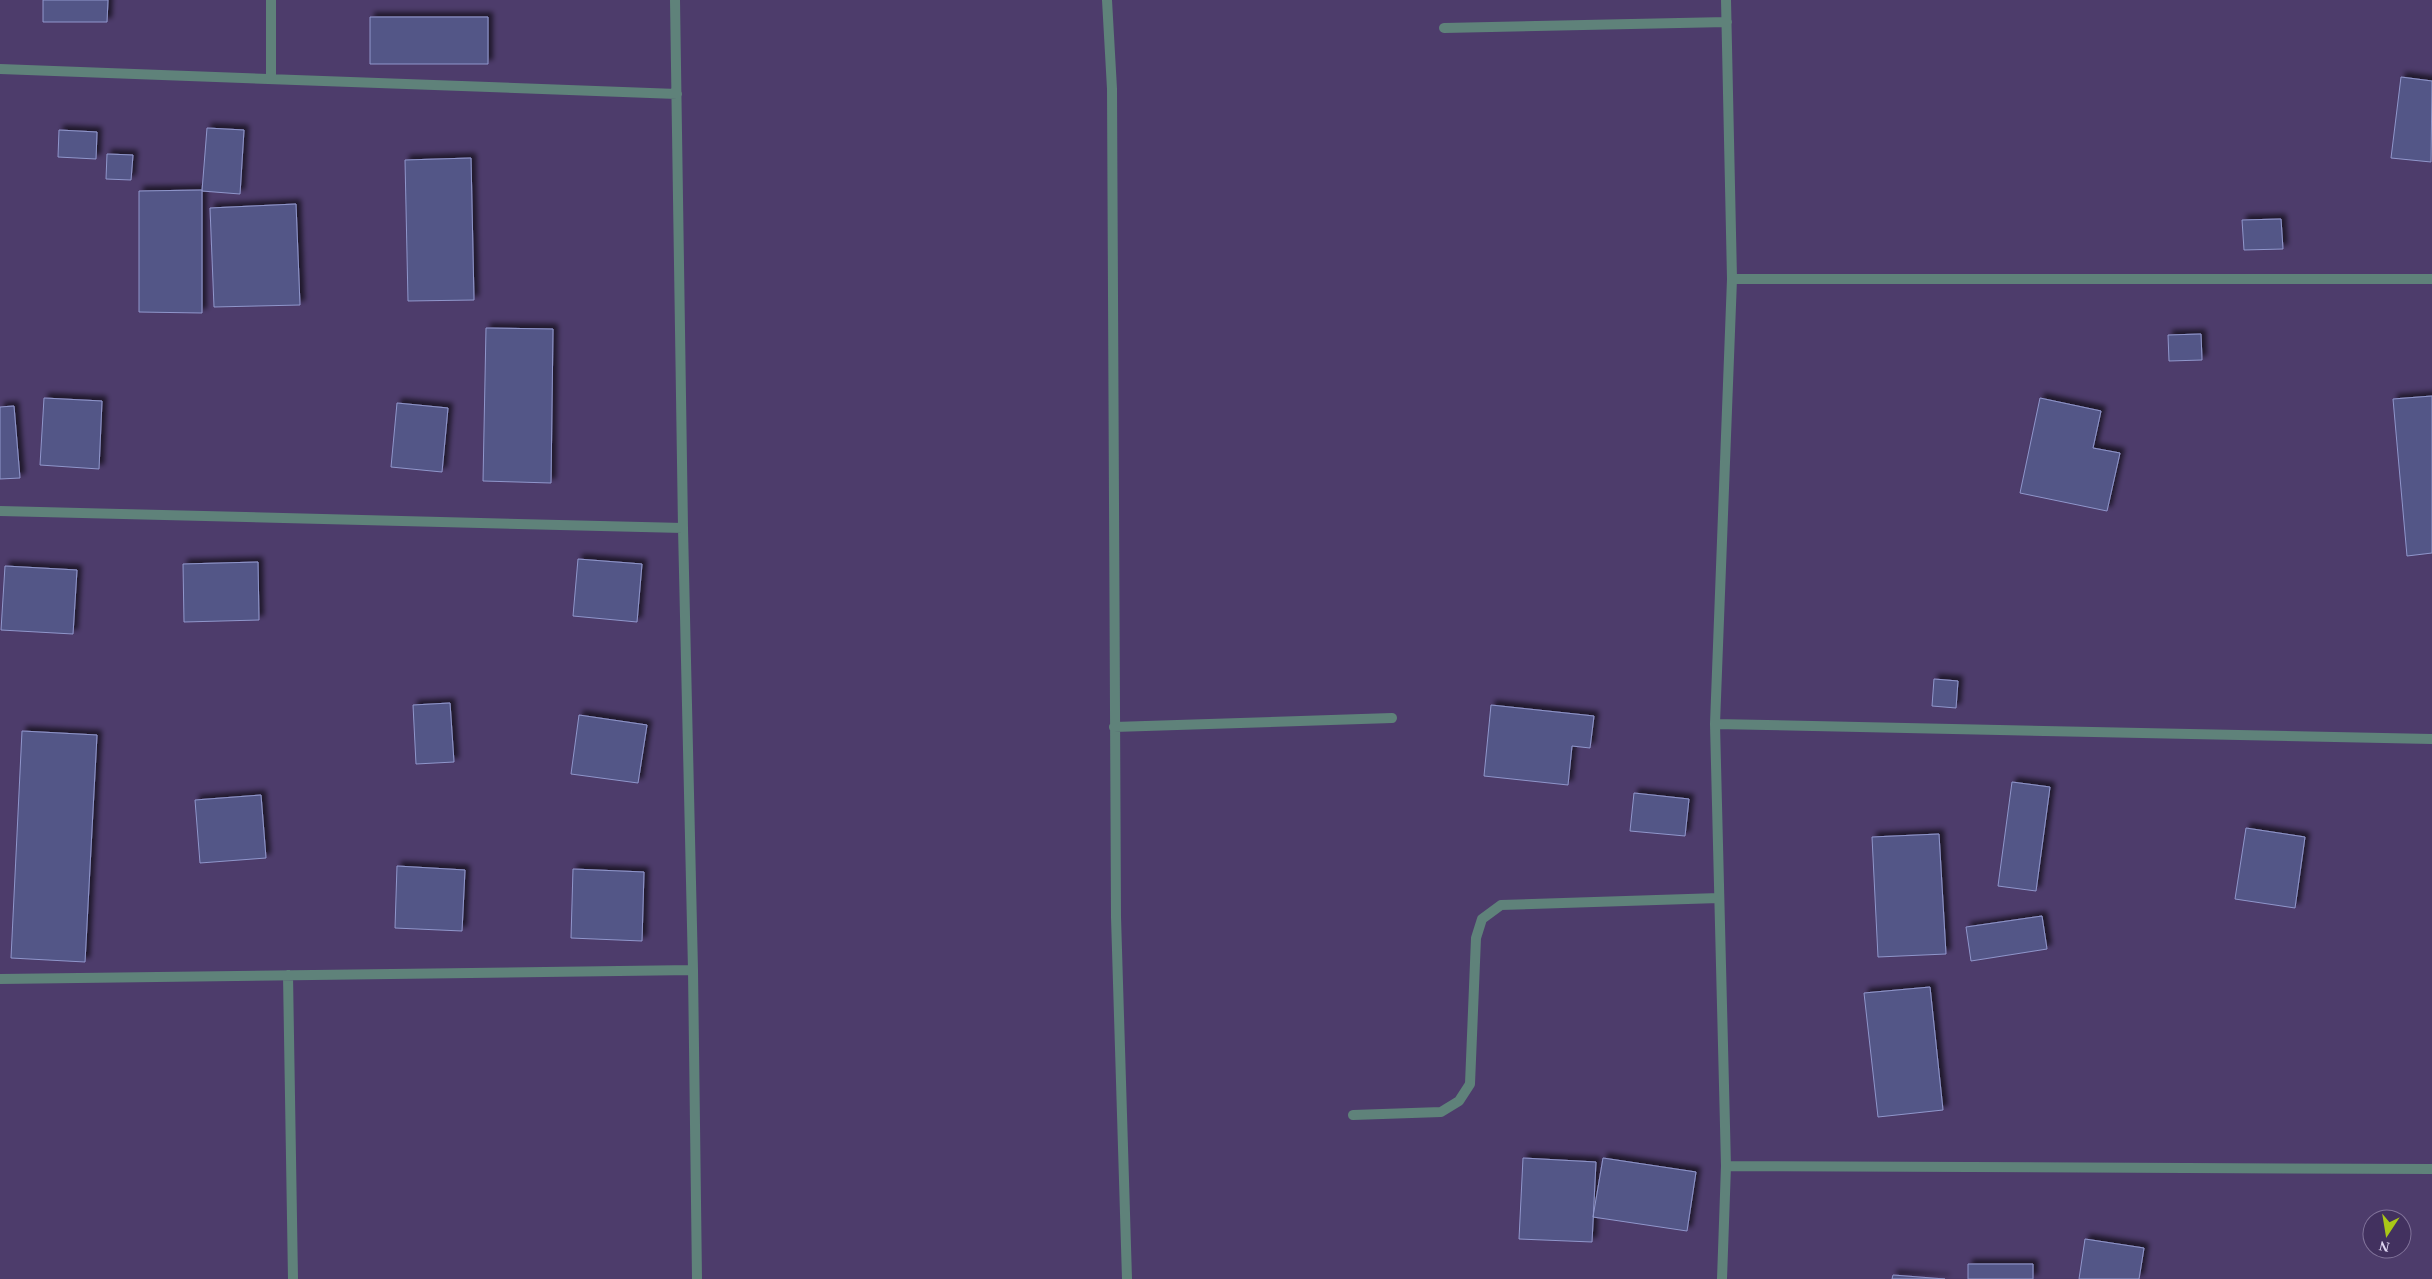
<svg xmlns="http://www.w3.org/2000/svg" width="2432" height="1279" font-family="'Times New Roman',serif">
<defs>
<filter id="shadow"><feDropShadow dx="4.5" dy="-4.5" stdDeviation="2.5" flood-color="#0009"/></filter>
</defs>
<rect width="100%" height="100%" fill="#4d3c6b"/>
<path fill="#525687" stroke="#9096cb" filter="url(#shadow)" d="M43,0H108L107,22H43Z
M370,17H488V64H370Z
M2401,77L2432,81L2431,162L2391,158Z
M207,128L244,130L240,194L202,191Z
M59,130L97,132L96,159L58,157Z
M107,154L133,155L131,180L106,179Z
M471,158L474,300L408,301L405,160Z
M202,190V313L139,312V191Z
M296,204L300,305L214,307L210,208Z
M2281,219L2283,249L2244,250L2242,220Z
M486,328L553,329L551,483L483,481Z
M2201,334L2202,360L2169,361L2168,335Z
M2432,396V553L2407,556L2393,399Z
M44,398L102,401L99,469L40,465Z
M2040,398L2101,411L2093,448L2120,453L2107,511L2020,493Z
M397,403L448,408L442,472L391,467Z
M14,406L20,478L0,479V407Z
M578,559L642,564L637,622L573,616Z
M258,562L259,620L184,622L183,564Z
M5,566L77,570L73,634L1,630Z
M1934,679L1958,681L1956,708L1932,706Z
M450,703L454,762L416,764L413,705Z
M1491,705L1594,716L1590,748L1572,746L1568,785L1484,776Z
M579,715L647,725L638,783L571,774Z
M22,731L97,735L85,962L11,958Z
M2012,782L2050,787L2036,891L1998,886Z
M1634,793L1689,799L1685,836L1630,831Z
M261,795L266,858L200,863L195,800Z
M2246,828L2305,837L2295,908L2235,899Z
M1939,834L1946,954L1878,957L1872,837Z
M397,866L465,870L462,931L395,928Z
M573,869L644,872L642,941L571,938Z
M2042,916L2047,949L1971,961L1966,927Z
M1930,987L1943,1110L1878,1117L1864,993Z
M1523,1158L1596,1162L1592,1242L1519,1239Z
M1603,1158L1696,1172L1687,1231L1593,1217Z
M2085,1239L2144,1248L2139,1279H2079Z
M1968,1264H2033V1279H1968Z
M1893,1275L1945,1279H1892Z"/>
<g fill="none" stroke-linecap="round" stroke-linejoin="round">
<path stroke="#5f827a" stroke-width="10" d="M675,0L683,528L693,970L697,1279
M1107,0L1112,89L1116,917L1127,1279
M1444,28L1727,22
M0,69L677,94
M271,78V0
M1732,279H2432
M0,511L683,528
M1715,724L2432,739
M1114,727L1392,718
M288,975L293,1279
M0,979L693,970
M1353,1115L1441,1112L1459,1101L1470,1084L1476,938L1482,919L1501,905L1719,898
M1726,1166L2432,1169
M1722,1279L1726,1166L1715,724L1732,279L1726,0"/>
</g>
<g transform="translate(2387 1234) rotate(192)"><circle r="24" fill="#42315f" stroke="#81739a"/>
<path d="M0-4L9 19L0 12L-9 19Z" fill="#aac717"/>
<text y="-8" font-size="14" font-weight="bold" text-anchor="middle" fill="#dfd6f2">N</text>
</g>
</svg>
